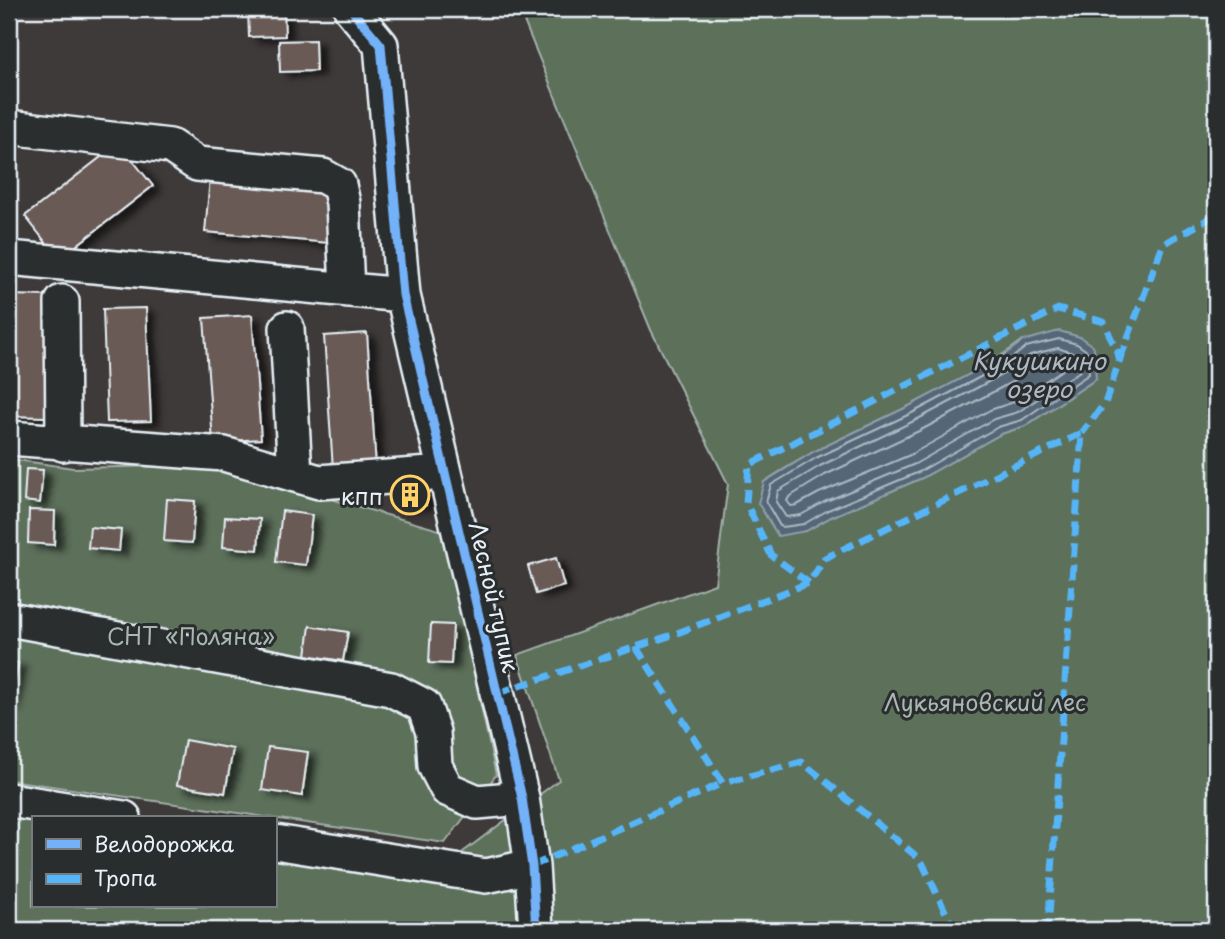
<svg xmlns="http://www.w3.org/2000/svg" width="1225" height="939" font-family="'Playpen Sans',sans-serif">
<defs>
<filter id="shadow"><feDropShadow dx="8" dy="4.5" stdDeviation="3.5" flood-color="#0009"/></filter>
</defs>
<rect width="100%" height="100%" fill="#3e3a39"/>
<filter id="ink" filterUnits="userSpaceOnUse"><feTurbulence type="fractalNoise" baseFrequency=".0143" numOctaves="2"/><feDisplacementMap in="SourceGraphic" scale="14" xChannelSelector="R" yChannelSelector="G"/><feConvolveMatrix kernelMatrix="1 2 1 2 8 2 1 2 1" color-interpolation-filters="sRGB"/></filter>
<g filter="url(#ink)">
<path fill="#5c6f5a" stroke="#a2b0a9" stroke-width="2" fill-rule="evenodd" d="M519,9H1216V930H9V816L33,819V906H275V851L435,873L559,780L517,655L715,584L728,484L651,330ZM1023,340L1096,379L1025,426L1001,434L922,478L831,517L806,531L764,482C846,427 945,400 1023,340Z
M9,459L73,468L212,465L443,531L496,775L445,843L9,780Z"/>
<path fill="#546676" stroke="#8f9eaa" stroke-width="2" d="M1059,331L1080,337L1094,347L1096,379L1025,426L1001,434L922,478L831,517L806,531L778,536L758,503L764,482L813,452L909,406L1000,358L1023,341Z"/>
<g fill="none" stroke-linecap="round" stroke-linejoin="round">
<path stroke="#adb9c4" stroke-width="2" d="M1059,339L1077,344L1087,351L1089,374L1022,420L998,427L919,472L828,510L804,524L783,527L780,526L766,502L771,485L816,458L912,413L1003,365L1026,347Z
M1058,348L1078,355L1080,371L1018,412L994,419L915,464L824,502L801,515L786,517L776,502L778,491L820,466L916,420L1007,372L1030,355Z
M1058,359L1067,361L1068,366L1014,402L990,410L910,455L819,493L797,505L791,506L787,501L789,497L825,475L921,430L1012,382L1035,365Z"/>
</g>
<path fill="#6b5a54" stroke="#e8f1f8" stroke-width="2" filter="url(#shadow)" d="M248,9H284L285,36L249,37Z
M315,40L316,71L280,72L279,41Z
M119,143L153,186L59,259L25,216Z
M210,178L334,188L329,243L205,232Z
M9,295L49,296L46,417L9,416Z
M146,308L151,421L107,422L103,309Z
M252,315L261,439L213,442L204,318Z
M367,333L376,467L333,469L324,336Z
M26,469L43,470L40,503L24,501Z
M424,483L426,505L395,508L393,486Z
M167,499L195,501L192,543L164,541Z
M29,510L55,511L54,545L28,543Z
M282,511L312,515L306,565L276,562Z
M225,517L260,519L258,550L223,547Z
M90,527L121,530L119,551L88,548Z
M556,558L564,586L536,594L528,566Z
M431,624L453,625L451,664L429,663Z
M310,626L348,632L343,661L306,655Z
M9,662L18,663L11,706L9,705Z
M185,740L233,749L225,793L177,785Z
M268,747L308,752L302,796L262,790Z"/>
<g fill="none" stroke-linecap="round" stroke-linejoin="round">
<defs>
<path id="minor" d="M351,9L381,45L403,295L522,798L532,866L536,930
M9,127L170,146L197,164L323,176L339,185L343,203L347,290
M9,258L403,295
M62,302L63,444
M287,328L295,475
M9,438L224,454L319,482L445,473
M9,619L391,689L424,706L433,732L435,766L447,789L477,802L522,798
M9,800L124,818
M275,842L486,876L532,866"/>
</defs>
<use href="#minor" stroke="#e8f1f8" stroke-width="38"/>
<use href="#minor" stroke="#2a2d2e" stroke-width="33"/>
<path stroke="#56b5f8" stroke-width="7" stroke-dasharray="14 7" stroke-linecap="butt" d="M1120,359L1163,244L1216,215
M809,583L771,555L746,503L749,465L1058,309L1104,322L1120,359L1105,403L1082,433
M636,647L723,783L802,762L921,860L954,930
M498,693L672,635L809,583L825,558L1082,433L1048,930
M532,866L723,783"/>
<defs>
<path id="cycleway" d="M351,9L381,45L403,295L522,798L532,866L536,930"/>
</defs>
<use href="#cycleway" stroke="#2a2d2e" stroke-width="13"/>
<use href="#cycleway" stroke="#73b2f8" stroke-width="9"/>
</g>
</g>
<defs>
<symbol id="building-ring" viewBox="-11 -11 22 22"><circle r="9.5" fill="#2a2d2e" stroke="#ffd166" stroke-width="1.5"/><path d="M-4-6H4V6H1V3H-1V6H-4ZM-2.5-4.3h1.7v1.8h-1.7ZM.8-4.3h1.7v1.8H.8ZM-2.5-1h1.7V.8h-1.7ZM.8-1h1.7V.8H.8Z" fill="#ffd166"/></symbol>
</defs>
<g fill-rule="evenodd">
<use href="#building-ring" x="388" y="473" width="44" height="44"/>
</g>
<g text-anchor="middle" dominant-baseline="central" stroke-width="6" stroke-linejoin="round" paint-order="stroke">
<g font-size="23" fill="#e8f1f8" stroke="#2a2d2e" text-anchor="end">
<text x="383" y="495">кпп</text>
</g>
<g font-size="23" fill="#e8f1f8" stroke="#2a2d2e">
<text transform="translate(495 597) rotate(77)">Лесной тупик</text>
</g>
<g font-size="23" fill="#a9b6b1" stroke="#2a2d2e">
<text x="191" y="635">СНТ «Поляна»</text>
<text x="985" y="701">Лукьяновский лес</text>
</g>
<g font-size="24" font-style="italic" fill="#adb9c4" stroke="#2a2d2e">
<text x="1039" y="360">Кукушкино<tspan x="1039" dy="28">озеро</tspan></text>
</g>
</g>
<rect width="1225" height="939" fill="none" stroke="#2a2d2e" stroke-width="35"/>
<rect x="18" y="18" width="1190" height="904" fill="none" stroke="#e8f1f8" stroke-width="2.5" filter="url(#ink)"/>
<rect x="32" y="816" width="245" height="91" fill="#2a2d2e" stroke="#767b7f" stroke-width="2"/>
<rect x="46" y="839" width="35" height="10" fill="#73b2f8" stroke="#767b7f" stroke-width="2"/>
<text x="94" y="852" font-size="21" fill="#e8f1f8">Велодорожка</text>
<rect x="46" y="874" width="35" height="10" fill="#56b5f8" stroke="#767b7f" stroke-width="2"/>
<text x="94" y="886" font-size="21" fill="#e8f1f8">Тропа</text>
</svg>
